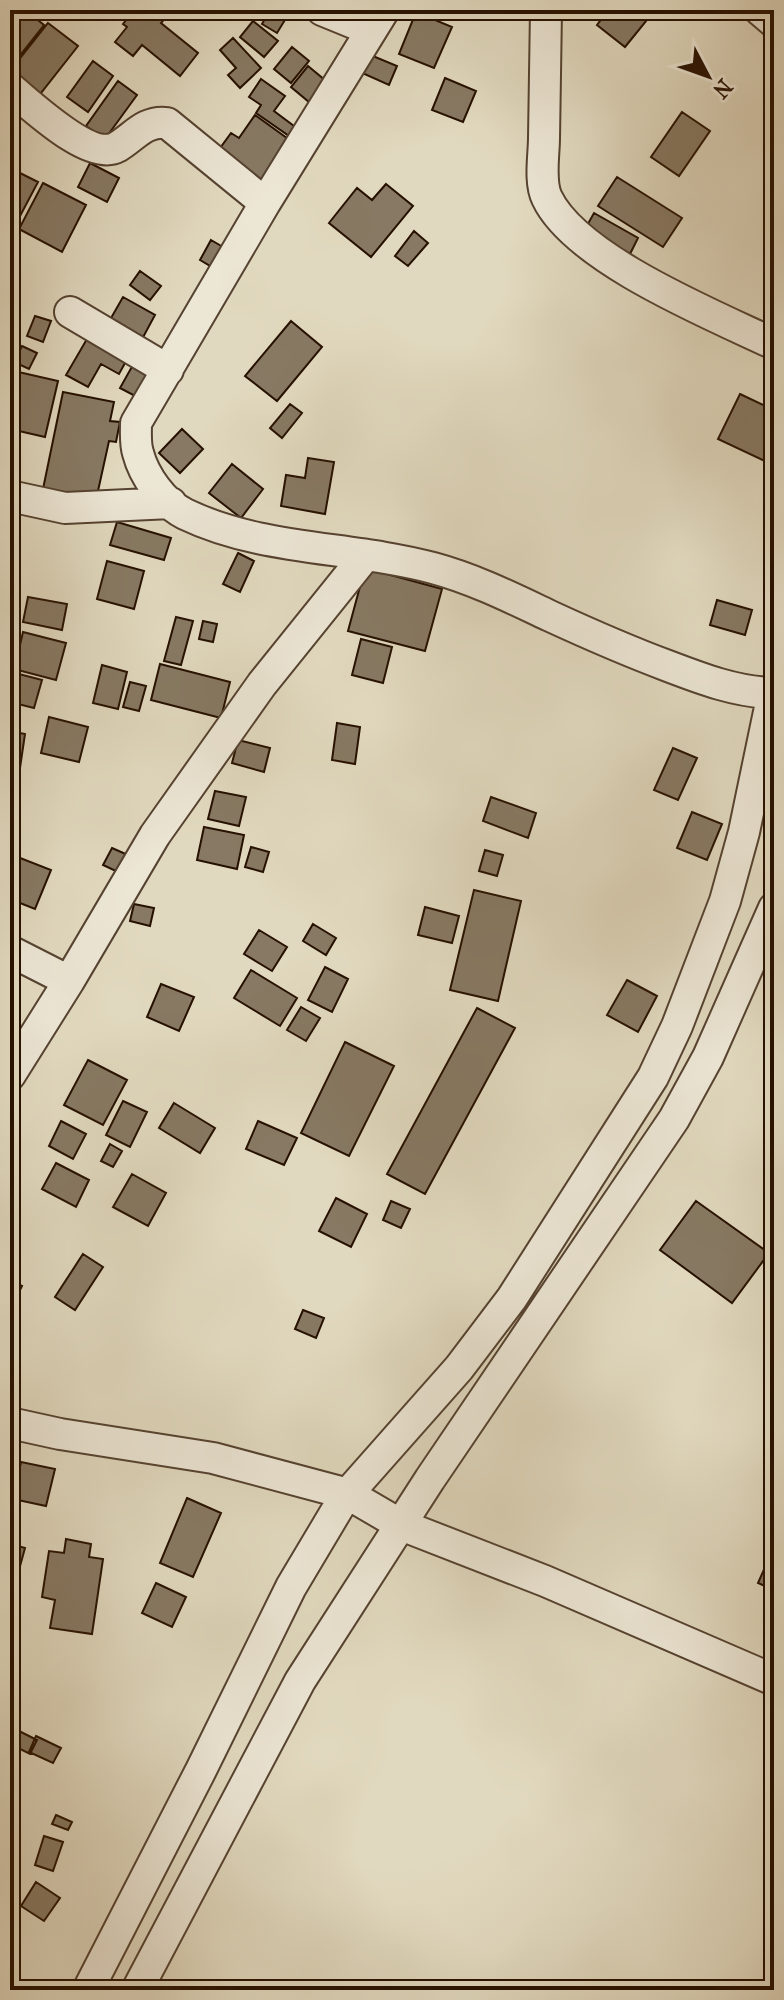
<svg xmlns="http://www.w3.org/2000/svg" width="784" height="2000" font-family="'IM FELL French Canon',serif">
<rect width="100%" height="100%" fill="#e1d9bf"/>
<filter id="stains"><feTurbulence type="fractalNoise" baseFrequency=".0025" numOctaves="4"/><feColorMatrix values="0 0 0 0 .2 0 0 0 0 .09 0 0 0 0 .02 0 0 0 .5 -.17"/></filter>
<radialGradient id="worn" r=".72"><stop offset=".6" stop-color="#630" stop-opacity="0"/><stop offset="1" stop-color="#630" stop-opacity=".3"/></radialGradient>
<path fill="#877963" stroke="#261000" stroke-width="2" d="M25,10L44,25L10,68V28Z
M134,10H172L161,23L198,53L180,76L142,45L133,56L115,42L127,27L123,24Z
M270,10H291L277,33L262,24Z
M608,10H655L625,47L597,25Z
M416,12L452,27L434,68L399,54Z
M253,21L278,41L264,57L240,37Z
M48,23L78,46L37,98L10,77V71Z
M233,38L261,68L240,88L228,75L236,68L220,50Z
M292,47L309,61L291,83L274,69Z
M368,54L397,66L389,85L360,72Z
M93,61L113,76L88,112L67,97Z
M308,66L326,81L309,102L291,87Z
M445,78L476,91L463,122L432,110Z
M261,79L285,96L274,111L298,129L292,138L256,113L261,105L249,97Z
M118,81L137,95L105,139L86,126Z
M682,112L710,131L679,176L651,157Z
M255,115L291,141L258,186L215,155L231,133L239,138Z
M90,163L119,178L107,202L78,187Z
M18,172L38,182L10,235V187Z
M617,177L682,218L663,247L598,206Z
M43,183L86,205L62,252L19,229Z
M386,184L413,206L371,257L329,223L357,188L372,200Z
M594,213L638,238L630,254L585,229Z
M414,231L428,243L408,266L395,256Z
M211,240L223,247L212,267L200,260Z
M140,271L161,286L150,300L130,285Z
M123,297L155,315L140,343L107,325Z
M35,316L51,321L43,342L27,336Z
M291,321L322,347L277,401L245,376Z
M91,332L130,354L119,374L101,364L88,387L66,375Z
M22,346L37,353L29,369L14,362Z
M134,363L149,371L135,396L120,388Z
M14,371L58,381L45,437L10,429V385Z
M63,392L114,402L110,421L120,422L116,442L109,441L96,500L43,489Z
M740,394L774,410V454L769,463L718,439Z
M290,404L302,413L282,438L270,428Z
M182,429L203,449L180,473L159,453Z
M308,458L334,462L325,514L281,506L286,475L305,478Z
M232,464L263,489L241,518L209,493Z
M117,522L171,538L164,560L110,545Z
M238,553L254,561L240,592L223,584Z
M107,561L144,571L134,609L97,599Z
M365,568L442,589L425,651L348,631Z
M28,597L67,604L62,630L23,622Z
M717,600L752,610L745,635L710,625Z
M176,617L193,621L181,665L164,661Z
M203,621L217,624L213,642L199,639Z
M23,632L66,643L56,680L10,668V642L20,645Z
M361,639L392,647L383,683L352,675Z
M160,664L230,682L221,718L151,700Z
M102,665L127,672L118,709L93,703Z
M15,673L42,680L34,708L10,702V680L13,681Z
M130,682L146,686L139,711L123,707Z
M49,717L88,727L79,762L41,753Z
M337,723L360,727L355,764L332,760Z
M10,731L25,734L20,768L10,766Z
M238,740L270,748L264,772L232,763Z
M673,748L697,758L678,800L654,790Z
M215,791L246,797L239,826L208,819Z
M491,797L536,813L528,838L483,821Z
M692,812L722,824L707,860L677,848Z
M204,827L244,835L237,869L197,860Z
M251,847L269,852L263,872L245,867Z
M112,848L128,855L120,873L103,865Z
M485,850L503,855L497,876L479,871Z
M15,856L51,870L35,909L10,899V869Z
M474,890L521,901L498,1001L450,990Z
M134,904L154,908L150,926L130,921Z
M425,907L459,916L452,943L418,935Z
M313,924L336,938L326,955L303,941Z
M259,930L287,947L272,971L244,954Z
M325,967L348,979L332,1012L308,1000Z
M251,970L297,998L280,1026L234,998Z
M627,980L657,996L638,1032L607,1015Z
M161,984L194,997L179,1031L147,1017Z
M301,1007L320,1018L306,1041L287,1030Z
M477,1008L515,1028L425,1194L387,1174Z
M345,1042L394,1066L349,1156L301,1133Z
M88,1060L127,1080L103,1125L64,1105Z
M123,1101L147,1112L130,1147L106,1135Z
M174,1103L215,1128L200,1153L159,1128Z
M61,1121L86,1134L73,1159L49,1146Z
M258,1121L297,1138L284,1165L246,1149Z
M110,1144L122,1151L113,1167L101,1161Z
M56,1163L89,1180L76,1207L42,1189Z
M132,1174L166,1193L148,1226L113,1207Z
M336,1198L367,1214L351,1247L319,1231Z
M391,1201L410,1209L401,1228L383,1220Z
M696,1201L769,1253L732,1303L660,1250Z
M83,1254L103,1267L75,1310L55,1297Z
M10,1280L22,1286L10,1310Z
M303,1310L324,1318L316,1338L295,1329Z
M21,1462L55,1469L46,1506L13,1499Z
M187,1498L221,1513L193,1577L160,1563Z
M66,1539L91,1544L89,1557L103,1559L92,1634L50,1628L55,1600L42,1597L49,1551L64,1553Z
M10,1544L25,1548L16,1581L10,1579Z
M769,1558L774,1560V1590L758,1583Z
M156,1583L186,1597L172,1627L142,1613Z
M15,1729L37,1740L30,1754L10,1744Z
M36,1736L61,1748L53,1763L29,1752Z
M56,1815L72,1822L68,1830L52,1824Z
M44,1836L63,1842L53,1871L35,1865Z
M36,1882L60,1898L44,1921L21,1906Z"/>
<g fill="none" stroke-linecap="round" stroke-linejoin="round">
<defs>
<path id="minor" d="M322,10L371,30
M384,10L265,203L136,423C136,433 135,444 138,453C144,476 163,503 185,514C262,551 351,546 433,568C474,579 512,598 550,616C589,634 628,651 668,666C702,679 736,692 773,693
M546,10C545,53 545,95 544,138C544,155 539,182 547,198C576,259 713,315 774,344
M760,10L774,22
M10,88C31,105 90,162 117,147C134,137 145,120 167,123L265,203
M70,312L168,370
M10,496L65,508L171,503
M10,951L69,981
M10,1075L69,981L155,835L262,684L365,556
M10,1423L60,1434L213,1458L348,1494L401,1525L545,1581L774,1680
M88,1990L201,1770L291,1587L344,1498L459,1368L512,1298L653,1077L677,1026L725,901L744,832L774,688
M137,1990L300,1681L430,1479L674,1119L708,1057L774,908"/>
</defs>
<use href="#minor" stroke="#554230" stroke-width="34"/>
<use href="#minor" stroke="#ece6d5" stroke-width="30"/>
</g>
<rect width="784" height="2000" fill="none" stroke="#e1d9bf" stroke-width="40"/>
<rect x="12" y="12" width="760" height="1976" fill="none" stroke="#261000" stroke-width="4"/>
<rect x="20" y="20" width="744" height="1960" fill="none" stroke="#261000" stroke-width="2"/>
<g transform="translate(708 76) rotate(131)" stroke="#ece6d5" stroke-width="6" paint-order="stroke">
<path d="M0-6L14 30L0 20L-14 30Z" fill="#261000"/>
<text y="-12" font-size="22" font-weight="bold" text-anchor="middle" fill="#261000">N</text>
</g>
<rect width="100%" height="100%" filter="url(#stains)"/>
<rect width="100%" height="100%" fill="url(#worn)"/>
</svg>
